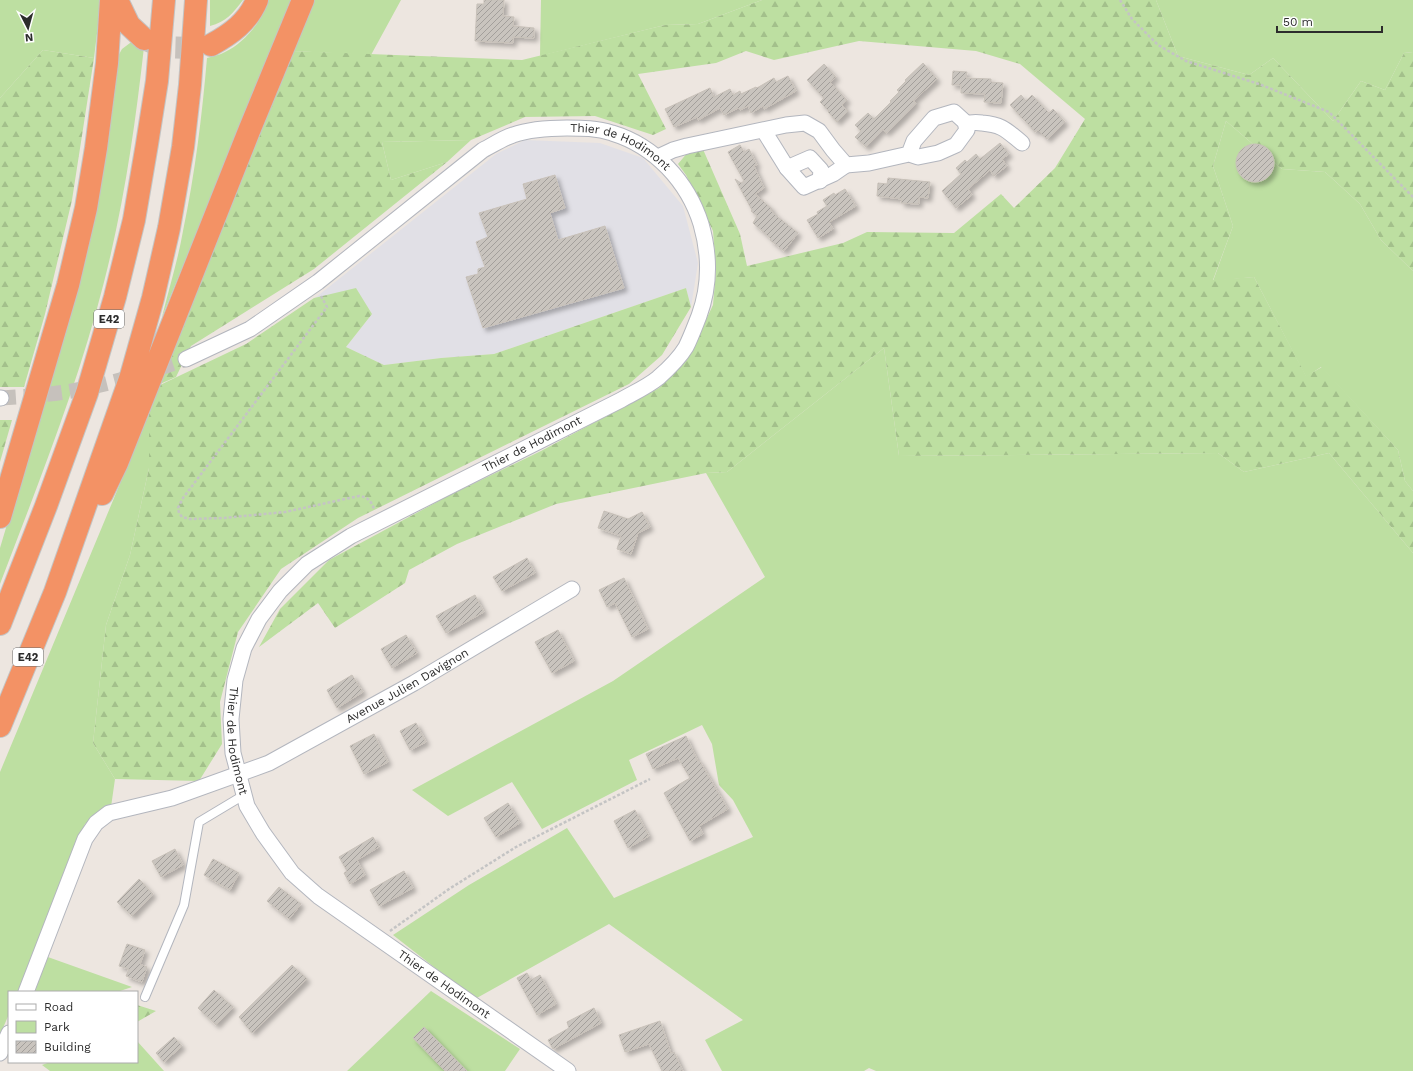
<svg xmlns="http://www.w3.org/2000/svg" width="1413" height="1071" font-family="'Work Sans',sans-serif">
<defs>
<pattern id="forest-firs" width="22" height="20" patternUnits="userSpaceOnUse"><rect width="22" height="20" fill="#bddfa1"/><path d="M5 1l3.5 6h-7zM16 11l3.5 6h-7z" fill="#a3c08b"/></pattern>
<pattern id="building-hatch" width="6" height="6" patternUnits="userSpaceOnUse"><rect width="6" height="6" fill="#c9c4be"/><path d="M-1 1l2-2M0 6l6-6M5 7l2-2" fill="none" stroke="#a39f9b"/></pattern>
<filter id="shadow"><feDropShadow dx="3.5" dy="3.5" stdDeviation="2" flood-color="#0004"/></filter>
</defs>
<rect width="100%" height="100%" fill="#ede6e0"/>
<path fill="#e1e0e6" d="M525,140L600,143L643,158L683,206L698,263L691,307L686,288L494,354L441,358L384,365L346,347L372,314L356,289L315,298L496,154Z"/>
<path fill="#bddfa1" d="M0,0H100L99,17L94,58L43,50L0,98Z
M210,0H243C233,13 226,22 210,26Z
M268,0H292L162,317C169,288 178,260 183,231C195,174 202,116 207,58C213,56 220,55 225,52C244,43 263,21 268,0Z
M314,0H401L371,55L293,51Z
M541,0H762L698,24L665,25L540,56Z
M1156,0H1413V52L1404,53L1385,90L1361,81L1333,121L1273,58L1249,75L1178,56Z
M130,43H138L144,47C135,127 124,204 104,282C78,385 38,484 0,584V548L53,370L117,58L122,49Z
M1226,121L1282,169L1325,172L1360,204L1381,240L1413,271V491L1405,481L1398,450L1321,367L1306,377L1254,277L1213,281L1233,226L1213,166Z
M471,140L447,162L391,180L382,142Z
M884,348L899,456L1218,453L1244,472L1329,453L1413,553V1071H876L869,1068L864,1071H722L705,1040L743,1020L609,924L475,999L393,935L469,885L567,828L614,898L753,837L733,800L719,785L712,744L702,725L629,760L637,780L542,829L512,782L448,816L412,790L613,681L765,577L706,473L727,472Z
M149,414V468L130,555L106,625L93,743L115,779L111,807L85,824L56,904L18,992H9V1014L0,1035V772Z
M45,956L132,987L117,992H30Z
M431,991L520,1049L505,1071H347Z
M137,1041L164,1071H50L42,1065L50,1062H137Z"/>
<path fill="url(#forest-firs)" d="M762,0H1156L1178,56L1249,75L1273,58L1333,121L1361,81L1385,90L1404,53L1413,52V271L1381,240L1360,204L1325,172L1282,169L1226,121L1213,166L1233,226L1213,280L1254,277L1306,376L1322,367L1398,450L1405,481L1413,491V553L1329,453L1244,472L1218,453L899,456L884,348L727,472L706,473L556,504L457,544L409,570L405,583L335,628L318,603L259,647L280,609L329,560L448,496L541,451L659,388L687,360L713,305L716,270L713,231L686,175L678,164L688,152L702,147L740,234L747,266L843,243L867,232L954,233L1001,194L1014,208L1055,168L1085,119L1020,64L976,51L859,41L774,60L746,51L716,63L638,74L666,129L653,135L595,116L525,117L471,140L382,142L391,180L447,162L314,269L191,346L176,377L160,384L293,51L522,60L665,25L698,24Z
M43,50L94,58L72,200L45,314L24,387H0V98Z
M356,288L372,314L346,347L384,365L441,358L494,354L686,288L691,307L662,355L629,384L358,518L281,569L238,632L220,702L222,744L199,781L115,779L93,743L106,625L130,555L149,468V414L160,385L246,344L314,298Z
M0,420H12L0,462Z
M137,1005L156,1011L137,1022Z"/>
<path fill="url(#building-hatch)" stroke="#c8c1b9" filter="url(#shadow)" d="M484,0H504L503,16L514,17L513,26L534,28V38L513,37V43L475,41L477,4H484Z
M923,63L937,79L913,101L916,103L900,120L886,133L883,129L866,147L855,137L861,131L855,125L868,113L874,119L891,102L890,101L899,92L897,90L906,81L905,80Z
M824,64L836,77L830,82L847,100L842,105L848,111L837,122L828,112L829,111L820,102L824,98L807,80Z
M953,71L967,72L966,78L991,79V82L1003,83L1001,103L984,102L985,94L961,93V85H952Z
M788,76L796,91L764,109L763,106L751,113L748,106L740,110L738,108L724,115L720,108L698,120L697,117L674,127L665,109L710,88L714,97L730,89L733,95L740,91L741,94L756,87L757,88L774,78L776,82Z
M1021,95L1026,101L1032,95L1049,113L1053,109L1065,122L1047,139L1038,130L1035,132L1010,105Z
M1000,143L1009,154L1002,159L1007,166L994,176L990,170L968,189L972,195L956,208L942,191L961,174L956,168L965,160L967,162L976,154L980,159Z
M1236 163a19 19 0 1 1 38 0a19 19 0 1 1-38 0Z
M740,145L744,152L749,149L757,165L754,166L764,188L755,194L772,209L771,210L778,217L798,233L784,251L770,240L771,239L753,223L757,216L751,211L752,210L735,179L741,183L744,181L728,152Z
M555,175L565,208L550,213L558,240L605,226L624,288L483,328L466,277L478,274V269L485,267L476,242L488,237L479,213L527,199L523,184Z
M888,178L930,182L928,198L919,197V204L901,203L902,199L877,196L878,183L887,184Z
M845,189L856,206L829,222L833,229L818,238L807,220L818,214L817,212L827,206L823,200L834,193L835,195Z
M604,511L628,519L642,512L650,527L638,533L631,554L617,549L621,536L598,528Z
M527,558L535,573L502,591L493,577Z
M624,578L648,629L632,637L615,603L607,607L599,590Z
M475,595L484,612L446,633L436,616Z
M558,630L574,661L552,673L535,642Z
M406,635L417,653L392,668L381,649Z
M352,675L363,692L337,708L327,690Z
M416,723L426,742L410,750L400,731Z
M374,734L388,762L364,774L350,746Z
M686,736L698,761L699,760L728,809L699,826L703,834L690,841L664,793L690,778L678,758L653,769L646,754Z
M508,803L520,823L496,837L484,818Z
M635,810L649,836L628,848L614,821Z
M373,837L379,847L357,860L365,875L350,884L344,873L347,871L339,857Z
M175,849L183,865L161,877L152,861Z
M213,859L239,873L230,890L204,875Z
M404,871L413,888L379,906L370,890Z
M139,879L153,894L132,916L117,902Z
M279,887L301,904L289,919L267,901Z
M127,944L145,950L140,964L147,967L142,982L126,976L129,969L119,966Z
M292,965L307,979L252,1033L239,1017Z
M527,973L531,980L540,975L556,1004L537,1015L517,978Z
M214,990L233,1007L216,1025L198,1008Z
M594,1008L601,1023L553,1049L548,1040L569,1028L567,1022Z
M660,1021L671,1053L674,1052L683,1071H662L649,1044L625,1052L619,1035Z
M424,1027L467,1071H445L413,1038Z
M174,1037L182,1046L164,1062L156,1053Z"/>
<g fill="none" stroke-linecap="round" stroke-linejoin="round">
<path stroke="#c6c1bc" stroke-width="15" stroke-dasharray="15 8" stroke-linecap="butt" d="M1,398C31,396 62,394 92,387C124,380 155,370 186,359"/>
<path stroke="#c6c1bc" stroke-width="22" stroke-dasharray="22 11" stroke-linecap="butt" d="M144,39L163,47L195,48L211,45"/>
<defs>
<path id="lane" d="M145,997L184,905L199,822L244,795"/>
<g id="street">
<path d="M966,124C972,122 975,122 982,123C1003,125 1006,130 1022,143"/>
<path d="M764,131L787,168L804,187L833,174L846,165"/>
<path d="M658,157L673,150L687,146L786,125L805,123L819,131L833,150L846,165L869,163L909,154L918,157L938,153L956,145L967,130L965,122L954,112L934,118L914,141L909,154"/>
<path d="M787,168L810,158L821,170L820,181"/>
<path id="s1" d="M186,359L250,329L318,282L483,150C493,145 503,138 513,135C530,129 549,128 567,128C582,128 597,128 612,133C655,146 688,182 701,224C710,255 710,286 699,316C695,326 691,337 686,347C680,357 666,371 658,378C647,387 633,393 621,400L351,536L307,564L280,591L259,619L244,648L235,680L231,719L233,753L247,806L263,833L292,873L318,896L568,1071"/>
<path d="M0,398H1"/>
<path id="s2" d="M26,992L85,839L96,823L109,813L172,798L269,763L414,683L572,589"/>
<path d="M0,1053L9,1033"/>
</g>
<path id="highway" d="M117,0L129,25L144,39
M211,45C231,34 248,22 257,0
M102,494L117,463L249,131L303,0
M0,517L68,285L86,208L96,148L107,63L111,0
M0,624L46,506L87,393L115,297L134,220L147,144L157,81L164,0
M0,726L55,592L131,376L153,298L169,228L183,147L190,85L196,0"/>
</defs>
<use href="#lane" stroke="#b3b6be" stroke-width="10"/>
<use href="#street" stroke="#b3b6be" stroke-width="17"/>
<use href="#highway" stroke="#c4c4c4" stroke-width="24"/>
<path stroke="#c4c4c4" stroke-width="2.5" stroke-dasharray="3 2" stroke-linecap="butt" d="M1120,0L1132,19L1158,45L1186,61L1259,84L1329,112L1413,197
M321,296L327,307L183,498L178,508L179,513L182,517L190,519L224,518L285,512L359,496C368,497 371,501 374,509
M390,931L449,889L516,847L650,779"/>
<use href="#lane" stroke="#fff" stroke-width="8"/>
<use href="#street" stroke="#fff" stroke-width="15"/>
<use href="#highway" stroke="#f39265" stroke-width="22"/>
</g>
<g text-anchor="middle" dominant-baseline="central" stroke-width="3.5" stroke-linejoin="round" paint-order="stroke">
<g fill="#fff" stroke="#6b6b6b" stroke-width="1">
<rect x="94" y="310" width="30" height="18" rx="3"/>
<rect x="13" y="648" width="30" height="18" rx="3"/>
</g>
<g font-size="11" font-weight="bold" fill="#2c2c2c">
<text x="109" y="319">E42</text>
<text x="28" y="657">E42</text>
</g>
<g font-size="12" fill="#2c2c2c" stroke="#fff">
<text stroke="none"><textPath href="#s1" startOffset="511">Thier de Hodimont</textPath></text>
<text transform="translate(532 444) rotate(-27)">Thier de Hodimont</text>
<text stroke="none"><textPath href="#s2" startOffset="526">Avenue Julien Davignon</textPath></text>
<text stroke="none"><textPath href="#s1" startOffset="1398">Thier de Hodimont</textPath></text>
<text stroke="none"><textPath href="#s1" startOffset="1734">Thier de Hodimont</textPath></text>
</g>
</g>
<rect x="8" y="991" width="130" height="72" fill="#ffffff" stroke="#ababab"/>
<rect x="16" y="1004" width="20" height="6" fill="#ffffff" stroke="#ababab"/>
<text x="44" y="1011" font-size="12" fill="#2c2c2c">Road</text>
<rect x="16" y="1021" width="20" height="12" fill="#bddfa1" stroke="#ababab"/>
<text x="44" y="1031" font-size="12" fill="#2c2c2c">Park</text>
<rect x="16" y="1041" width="20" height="12" fill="url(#building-hatch)" stroke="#ababab"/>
<text x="44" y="1051" font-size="12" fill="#2c2c2c">Building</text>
<g transform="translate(28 28) rotate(174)" stroke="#ffffff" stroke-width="3" paint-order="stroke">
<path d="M0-3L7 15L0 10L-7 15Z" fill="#2c2c2c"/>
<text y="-6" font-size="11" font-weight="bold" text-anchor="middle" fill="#2c2c2c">N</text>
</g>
<path d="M1277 26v6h105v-6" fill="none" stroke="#2c2c2c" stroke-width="2"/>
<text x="1283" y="26" font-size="12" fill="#2c2c2c" stroke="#ffffff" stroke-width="3" paint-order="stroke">50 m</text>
</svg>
